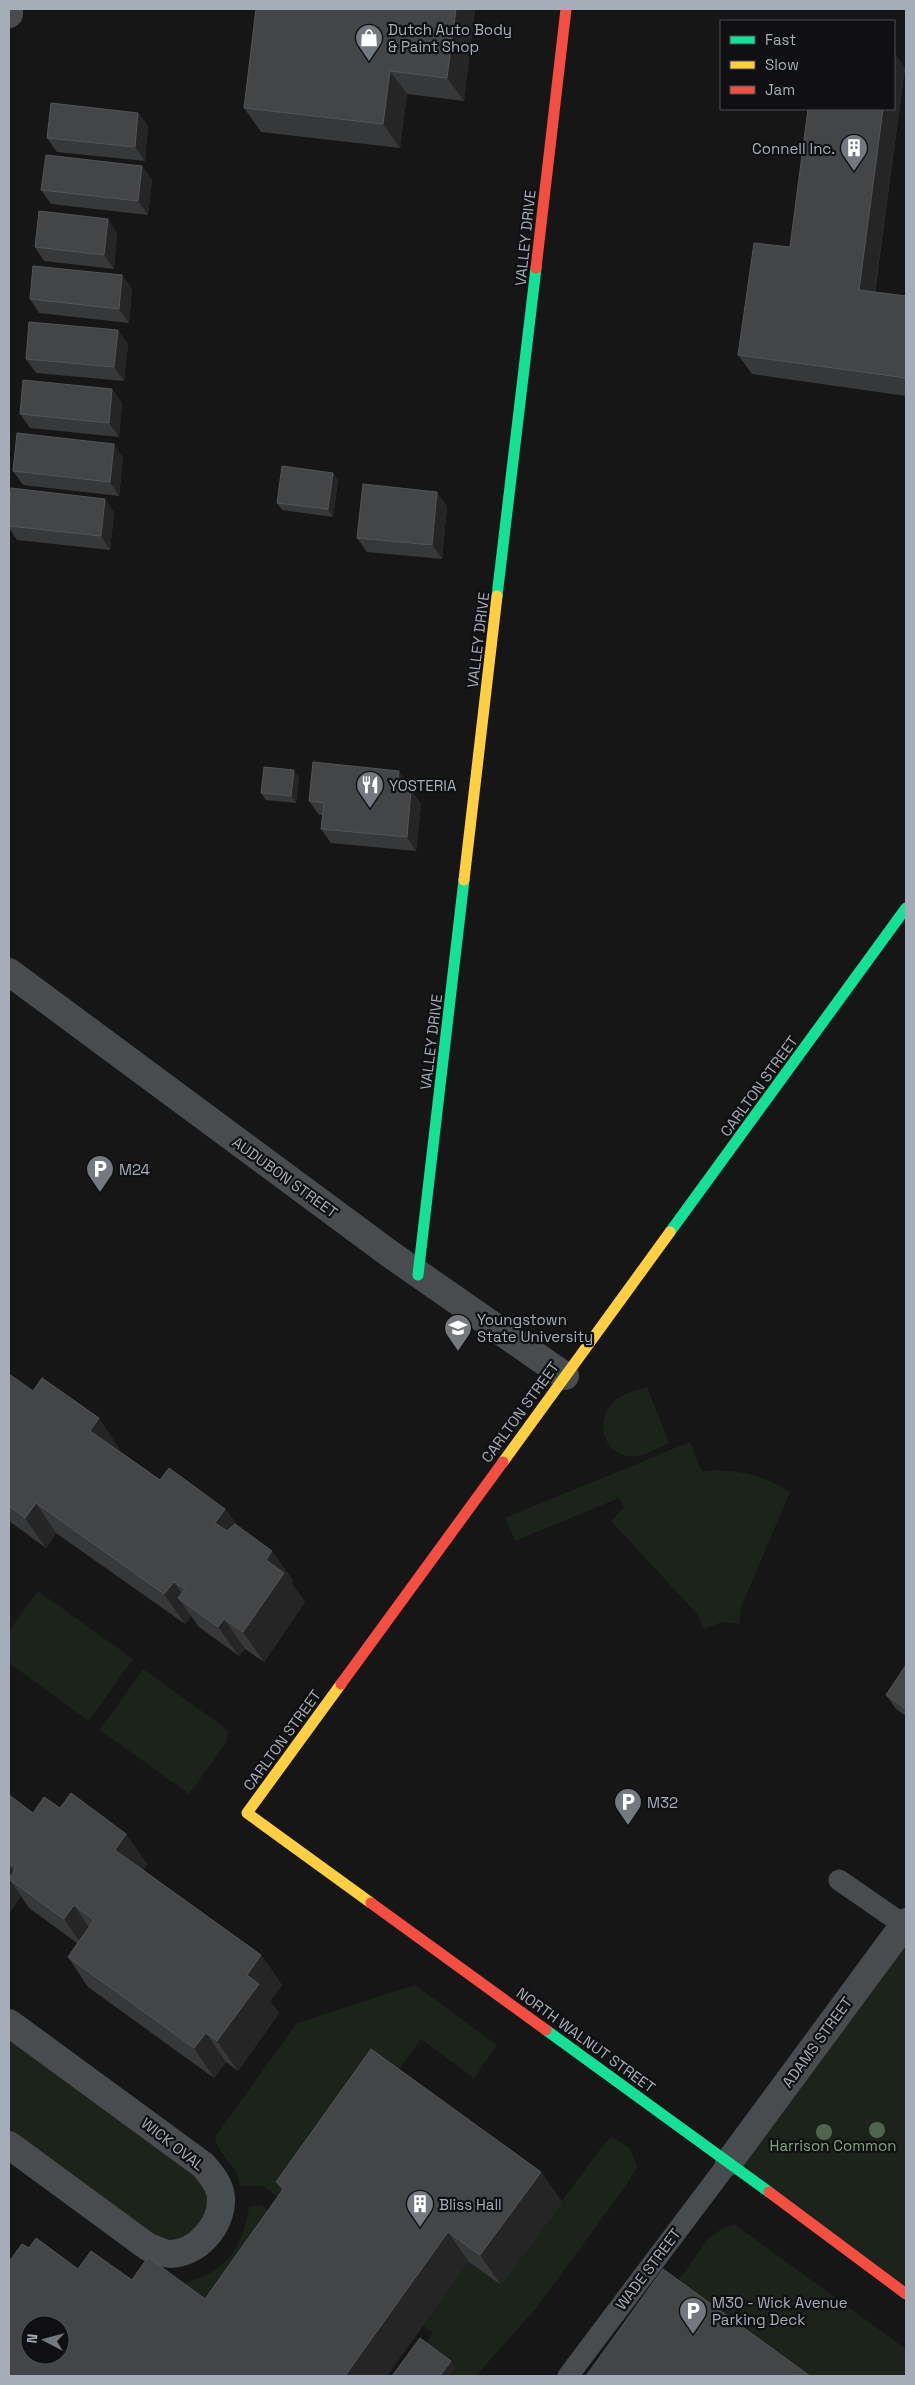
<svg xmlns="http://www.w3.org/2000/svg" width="915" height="2385" font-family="'Space Grotesk',sans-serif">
<rect width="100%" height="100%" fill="#161616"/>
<path fill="#1c231b" d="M647,1387L669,1443C660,1447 647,1455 637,1456C603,1460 591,1417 618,1398C626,1393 638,1390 647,1387Z
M690,1442L702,1471C733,1468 764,1475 790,1492L741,1607L739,1624L722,1622L704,1629L697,1614L611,1521L624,1508L619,1498L515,1541L505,1518Z
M38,1591L133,1659L89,1721L9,1663V1631Z
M143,1669L225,1728L228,1732L226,1743L189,1794L100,1730Z
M906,1922V2294L729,2162Z
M415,1985L497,2045L474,2078L421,2039L297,2211L263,2186H240C238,2164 219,2158 215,2137L297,2023Z
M9,2023L203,2165L220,2209L169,2254L9,2145Z
M612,2137L630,2148L637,2167L625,2187L537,2307L476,2376H450L456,2368L425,2345L433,2333L423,2326L469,2262L501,2284L604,2144Z
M261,2205L296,2231L205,2314L169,2287C218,2277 241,2259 249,2207Z
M734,2224L906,2349V2376H609L709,2238L723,2228Z"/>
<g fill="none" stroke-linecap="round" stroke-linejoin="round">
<path stroke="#494c4f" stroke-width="21" d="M839,1880L904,1925
M568,2376L729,2162"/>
<path stroke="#494c4f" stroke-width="28" d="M9,14V9
M9,972L390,1254L565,1376
M9,2023L203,2165C211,2174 221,2186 221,2199C222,2225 197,2254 170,2254C163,2254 155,2249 148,2247L9,2145
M729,2162L906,1922"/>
<path stroke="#16e098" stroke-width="11" d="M497,596L536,268
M670,1232L906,908
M418,1275L464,880
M546,2030L769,2192"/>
<path stroke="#ffcf43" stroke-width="11" d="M464,880L497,596
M503,1462L670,1232
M341,1684L247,1813L371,1903"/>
<path stroke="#f24e42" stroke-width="11" d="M536,268L566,9
M341,1684L503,1462
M371,1903L546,2030
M769,2192L906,2294"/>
</g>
<g fill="#50654e">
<circle cx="877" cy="2130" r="8"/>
<circle cx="824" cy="2132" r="8"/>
</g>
<path fill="#37383a" d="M256,9H475L464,101L407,94L400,148L261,132L244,108Z
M905,68L875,292L906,296V396L752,374L738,355L790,247Z
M138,113L148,126L145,161L57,152L47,138Z
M142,166L152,180L148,215L51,204L41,190Z
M117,233L114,269L44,261L35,247Z
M122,275L132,289L129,323L39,313L30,299Z
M118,330L128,344L124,381L36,373L26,359Z
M112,389L122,403L119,437L30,428L20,414Z
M123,458L119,496L23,485L13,471Z
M333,473L338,480L333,517L282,510L277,503Z
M105,499L114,513L110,550L17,540L9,528V512Z
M447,506L442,559L367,552L357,538Z
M299,777L296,803L266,800L261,793Z
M408,784V789L411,790L421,804L416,851L331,843L321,829L323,815H319L309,801Z
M9,1374L33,1391L119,1448L118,1450L160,1480L225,1509L237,1525L293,1580L291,1583L305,1602L264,1662L245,1649L239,1656L199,1627L191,1616L185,1624L56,1533L46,1548L9,1521Z
M906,1665V1716L896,1709L886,1695Z
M9,1795L33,1813L60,1808L126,1834L147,1864L143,1870L261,1955L282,1985L270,2001L279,2013L238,2071L226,2062L214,2078L88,1987L68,1957L77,1943L29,1908L21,1896L9,1913Z
M541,2172L562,2202L501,2285L469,2262L9,2376L29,2248L78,2269L132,2280L205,2299L282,2190L276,2182Z"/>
<path fill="#252526" d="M456,9H475L464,101L447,78Z
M894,52L905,68L872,309L859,290L883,109H894Z
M390,71L407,94L400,148L383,124Z
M138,113L148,126L145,161L135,147Z
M142,166L152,180L148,215L138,201Z
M108,219L117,233L114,269L104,255Z
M122,275L132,289L129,323L119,309Z
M118,330L128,344L124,381L114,367Z
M112,389L122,403L119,437L109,423Z
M114,444L123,458L119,496L110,482Z
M333,473L338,480L333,517L328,509Z
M437,492L447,506L442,559L432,545Z
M105,499L114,513L110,550L101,536Z
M294,770L299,777L296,803L291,796Z
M399,771L408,784L407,802L397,788Z
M411,790L421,804L416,851L407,837Z
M99,1418L119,1448L111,1460L90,1431Z
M36,1503L56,1533L46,1548L25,1518Z
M225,1509L246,1538L236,1552L215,1523Z
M272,1551L293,1580L291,1583L305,1602L264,1662L243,1632L266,1560Z
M174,1582L192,1608L178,1598L191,1616L185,1624L164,1594Z
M224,1619L245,1649L239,1656L218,1627Z
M126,1834L147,1864L136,1879L115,1850Z
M9,1865L26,1890L9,1879Z
M9,1879L21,1896L9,1913Z
M74,1905L94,1935L84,1948L64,1919Z
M261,1955L282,1985L270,2001L279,2013L238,2071L217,2041L247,1975Z
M206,2033L226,2062L214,2078L194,2048Z
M541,2172L562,2202L501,2285L480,2255Z
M448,2232L469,2262L387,2376H345Z
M451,2361L456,2368L450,2376H440Z"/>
<path fill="#434547" stroke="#525559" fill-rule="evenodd" d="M256,9H456L447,78L390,71L383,124L244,108Z
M51,103L138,113L135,147L47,138Z
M808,109H883L859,290L906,296V378L738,355L754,243L790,247Z
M46,155L142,166L138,201L41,190Z
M39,211L108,219L104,255L35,247Z
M33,266L122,275L119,309L30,299Z
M29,322L118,330L114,367L26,359Z
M23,380L112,389L109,423L20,414Z
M17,433L114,444L110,482L13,471Z
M282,466L333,473L328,509L277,503Z
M363,484L437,492L432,545L357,538Z
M11,488L105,499L101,536L9,526V512Z
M313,762L399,771L397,788L411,790L407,837L321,829L324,803L309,801Z
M264,767L294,770L291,796L261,793Z
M9,1374L33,1391L42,1378L99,1418L90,1431L160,1480L169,1468L225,1509L215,1523L227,1531L235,1524L272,1551L266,1560L284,1573L243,1632L224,1619L218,1627L178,1598L185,1589L174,1582L164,1594L36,1503L25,1518L9,1506Z
M906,1665V1709L886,1695Z
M71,1793L126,1834L115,1850L261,1955L247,1975L259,1984L217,2041L206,2033L194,2048L68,1957L94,1920L74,1905L64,1919L9,1879L16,1868L9,1863V1795L33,1813L44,1797L60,1808Z
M371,2049L541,2172L480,2255L448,2232L345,2376H9V2262L22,2244L29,2248L36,2238L78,2269L91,2251L132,2280L148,2257L205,2299L284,2188L276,2182ZM30,2325H60V2355H30Z
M663,2269L810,2376H586Z
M420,2338L451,2361L440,2376H392Z"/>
<defs>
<symbol id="shop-pin" viewBox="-11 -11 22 30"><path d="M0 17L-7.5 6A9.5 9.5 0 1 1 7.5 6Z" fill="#73797f" stroke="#101012"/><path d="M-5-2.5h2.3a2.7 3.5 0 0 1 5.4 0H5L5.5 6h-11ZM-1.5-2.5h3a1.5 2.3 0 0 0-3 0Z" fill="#fff"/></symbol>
<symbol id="building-pin" viewBox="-11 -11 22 30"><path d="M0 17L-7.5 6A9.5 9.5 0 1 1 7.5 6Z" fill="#73797f" stroke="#101012"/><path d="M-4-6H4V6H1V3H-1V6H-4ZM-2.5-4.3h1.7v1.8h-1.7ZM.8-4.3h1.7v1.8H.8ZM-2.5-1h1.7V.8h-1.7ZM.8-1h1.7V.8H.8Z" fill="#fff"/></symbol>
<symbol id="restaurant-pin" viewBox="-11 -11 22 30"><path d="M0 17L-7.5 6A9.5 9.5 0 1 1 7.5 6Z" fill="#73797f" stroke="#101012"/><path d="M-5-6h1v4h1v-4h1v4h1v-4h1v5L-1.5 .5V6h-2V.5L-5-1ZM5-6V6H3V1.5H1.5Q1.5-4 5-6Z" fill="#fff"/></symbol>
<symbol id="parking-pin" viewBox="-11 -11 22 30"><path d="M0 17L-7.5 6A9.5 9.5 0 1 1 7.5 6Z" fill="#73797f" stroke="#101012"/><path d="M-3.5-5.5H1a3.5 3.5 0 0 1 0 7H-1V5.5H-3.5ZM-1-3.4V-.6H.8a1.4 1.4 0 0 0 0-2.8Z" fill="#fff"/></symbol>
<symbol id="university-pin" viewBox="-11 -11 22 30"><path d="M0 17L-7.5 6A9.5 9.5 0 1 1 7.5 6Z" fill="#73797f" stroke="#101012"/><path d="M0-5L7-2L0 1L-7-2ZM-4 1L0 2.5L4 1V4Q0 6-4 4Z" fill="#fff"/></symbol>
</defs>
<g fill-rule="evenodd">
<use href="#shop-pin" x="353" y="22" width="32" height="43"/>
<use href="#building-pin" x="838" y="132" width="32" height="43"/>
<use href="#restaurant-pin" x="354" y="769" width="32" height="43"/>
<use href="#parking-pin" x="84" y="1153" width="32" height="43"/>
<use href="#university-pin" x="442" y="1312" width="32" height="43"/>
<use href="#parking-pin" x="612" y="1786" width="32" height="43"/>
<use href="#building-pin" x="404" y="2188" width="32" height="43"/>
<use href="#parking-pin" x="677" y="2295" width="32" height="43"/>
</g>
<g text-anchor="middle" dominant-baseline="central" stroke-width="4.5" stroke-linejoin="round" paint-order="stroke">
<g font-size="15" fill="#a5aeb8" stroke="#101012" text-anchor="start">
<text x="388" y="29">Dutch Auto Body<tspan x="388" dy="17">&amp; Paint Shop</tspan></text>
<text x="835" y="148" text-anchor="end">Connell Inc.</text>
<text x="389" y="785">YOSTERIA</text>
<text x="119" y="1169">M24</text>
<text x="477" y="1319">Youngstown<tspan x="477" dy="17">State University</tspan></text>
<text x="647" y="1802">M32</text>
<text x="439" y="2204">Bliss Hall</text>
<text x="712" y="2302">M30 - Wick Avenue<tspan x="712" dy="17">Parking Deck</tspan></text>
</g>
<g font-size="15" fill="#a5aeb8" stroke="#101012">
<text transform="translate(525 238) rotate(-84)">VALLEY DRIVE</text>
<text transform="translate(478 640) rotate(-83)">VALLEY DRIVE</text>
<text transform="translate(431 1042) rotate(-83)">VALLEY DRIVE</text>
<text transform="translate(759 1086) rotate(-54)">CARLTON STREET</text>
<text transform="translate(285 1177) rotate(36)">AUDUBON STREET</text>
<text transform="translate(520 1412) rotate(-54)">CARLTON STREET</text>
<text transform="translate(282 1740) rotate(-54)">CARLTON STREET</text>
<text transform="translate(586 2040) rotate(36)">NORTH WALNUT STREET</text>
<text transform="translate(817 2042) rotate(-54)">ADAMS STREET</text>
<text transform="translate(173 2144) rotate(38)">WICK OVAL</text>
<text transform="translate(648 2269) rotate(-53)">WADE STREET</text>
</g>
<g font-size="15" fill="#7fa57b" stroke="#101012">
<text x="833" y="2145">Harrison Common</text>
</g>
</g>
<rect width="915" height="2385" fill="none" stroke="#a5aeb8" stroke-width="20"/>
<rect x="720" y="20" width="175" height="90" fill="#101012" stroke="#4c4f54"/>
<rect x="730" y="36" width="25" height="8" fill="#16e098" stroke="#4c4f54"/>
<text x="765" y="45" font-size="15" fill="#a5aeb8">Fast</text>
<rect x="730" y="61" width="25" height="8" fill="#ffcf43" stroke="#4c4f54"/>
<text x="765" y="70" font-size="15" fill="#a5aeb8">Slow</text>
<rect x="730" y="86" width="25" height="8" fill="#f24e42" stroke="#4c4f54"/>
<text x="765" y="95" font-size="15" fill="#a5aeb8">Jam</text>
<g transform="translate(45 2340) rotate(276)"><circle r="24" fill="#101012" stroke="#4c4f54"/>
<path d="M0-4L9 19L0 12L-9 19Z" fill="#73797f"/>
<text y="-8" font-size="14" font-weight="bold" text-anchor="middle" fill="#a5aeb8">N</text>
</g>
</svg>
